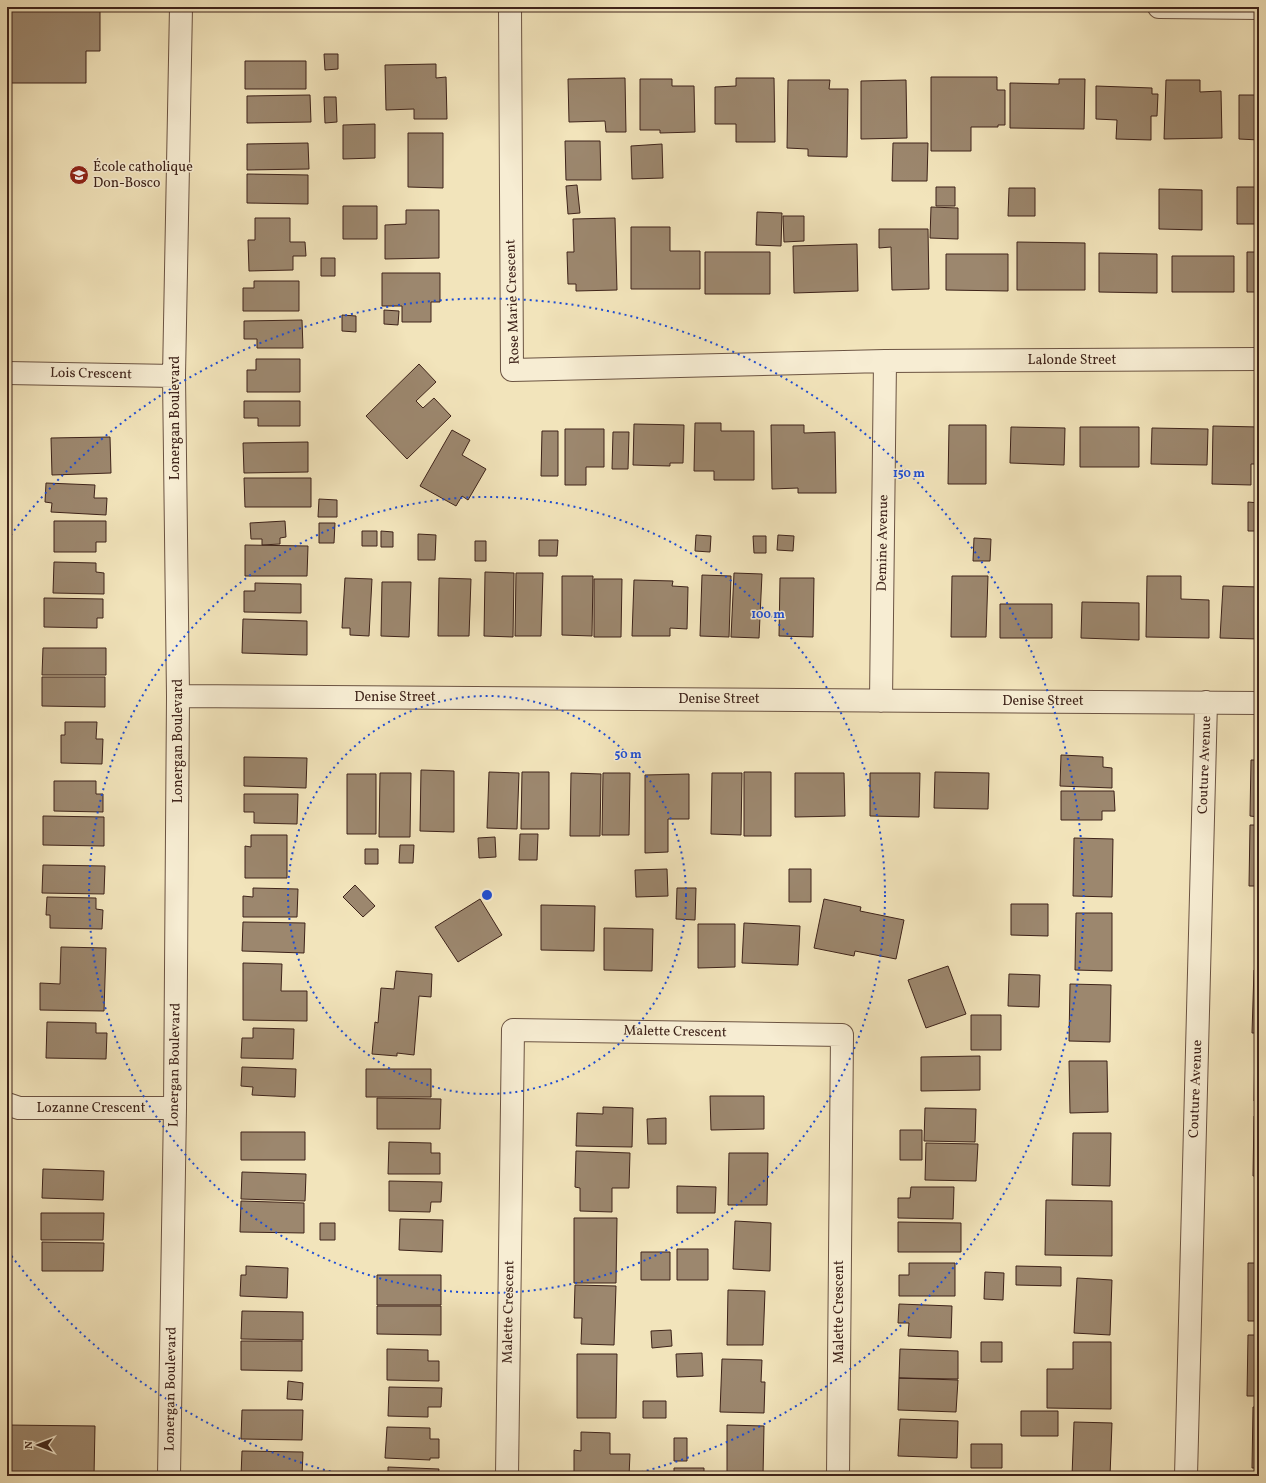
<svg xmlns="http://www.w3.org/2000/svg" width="1266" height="1483" font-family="Vollkorn,serif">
<rect width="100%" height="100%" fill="#f2e4bb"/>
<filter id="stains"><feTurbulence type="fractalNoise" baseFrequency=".005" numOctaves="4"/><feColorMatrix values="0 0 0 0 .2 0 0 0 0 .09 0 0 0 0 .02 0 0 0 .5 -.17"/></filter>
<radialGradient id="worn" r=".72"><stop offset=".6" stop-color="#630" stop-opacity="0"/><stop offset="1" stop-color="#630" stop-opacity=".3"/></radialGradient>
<path fill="#9c876e" stroke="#3e231a" d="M7,7H66V10H100V51H86V83H7Z
M324,54H338V69L325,70Z
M245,61H306V89H245Z
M436,64V78L446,77L447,119H414V109L386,110L385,65Z
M931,77H997V90H1005V125H998V127H971V151H931Z
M625,78L626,132H606L605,121L569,122L568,79Z
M736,78H774L775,142H736V124H715V87L736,86Z
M640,79H672V86H694L695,132L660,133V130H640Z
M1059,79H1085L1084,129L1010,128V83L1059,84Z
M788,80H830L829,89H848L847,157L808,156V149L787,148Z
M906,80L907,138L861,139V81Z
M1166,80H1200V92L1221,91L1222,138L1164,139Z
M1255,81H1259V140L1239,139V95H1255Z
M1096,86L1152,88V94H1158L1157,116H1151V140L1116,139L1117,120L1096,119Z
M310,95L311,122L247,123V96Z
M324,97H336L337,122L325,123Z
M375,124V158L343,159V125Z
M408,133H443V188L408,187Z
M565,141H600L601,180H566Z
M308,143L309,169L247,170V144Z
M893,143H928L927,181H892Z
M662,144L663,178L632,179L631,146Z
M247,174L308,175V204L247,203Z
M577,185L580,213L568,214L566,186Z
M936,187H955V206H936Z
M1237,187H1259V224H1237Z
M1009,188H1035V216H1008Z
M1159,189L1202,190V230L1159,229Z
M343,206H377V239H343Z
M931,207L958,208V239L930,238Z
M406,210H439V258L385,259V225L406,224Z
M757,212L782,213L781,246L756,245Z
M783,216H804V241L784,242Z
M255,218H290V242H305L306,256H293V270L249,271L248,240H255Z
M615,218L617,290L576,291V284H568L567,252H574L573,219Z
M631,227H670V251H700V289H631Z
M879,229H928L929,289L892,290L891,247L879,248Z
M1017,242L1085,243V290H1017Z
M857,244L858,291L794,293L793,246Z
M705,252H770V294H705Z
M1247,252H1259V292H1247Z
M1099,253L1157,254V293L1099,292Z
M946,254H1008V291L946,290Z
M1172,256H1234V292H1172Z
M321,258H335V276H321Z
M382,273H440V302H431V322H402V306H382Z
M254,281H299V311H243V288H254Z
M384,310L399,311L398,325L384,324Z
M342,315L356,316V332L342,331Z
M302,320L303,348H257V339H244V321Z
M256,359H300V392H247V370H256Z
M419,364L436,382L416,401L423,408L434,398L451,416L407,459L366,416Z
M244,401H300V426H258V418H244Z
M695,423H721V431H754V480H714V471H694Z
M634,424L684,425L683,463H670V466L633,465Z
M771,425H804V433L835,432L836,493H798V488L772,489Z
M949,425H986V484H948Z
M1213,426L1259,427V464H1251V485L1212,484Z
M1011,427L1065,428L1064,465L1010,463Z
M1080,427H1139V467H1080Z
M1152,428L1208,429L1207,465L1151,464Z
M565,429H604V467H586V485H565Z
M452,430L470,440L462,455L486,469L468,500L462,496L456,506L420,486Z
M542,431H558V476H541Z
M613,432H629L628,469H612Z
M110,437L111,473L52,475L51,438Z
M308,442V472L244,473L243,443Z
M244,478H311V507H245Z
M46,483L95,485L94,498H107L106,515L51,512L52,503L45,502Z
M319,499L337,500V517H318Z
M1248,502L1259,503V531H1248Z
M54,521H106V542H96V552H54Z
M285,521L286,537L280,538V544L262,545V539H251L250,523Z
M319,523H335L334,543H319Z
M362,531H377V546H362Z
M381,531L393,532V547H381Z
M418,534L436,535L435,560H418Z
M696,535L711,536L710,552L695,551Z
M778,535L794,536L793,551L777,550Z
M753,536H766V553H754Z
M974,538L991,539L990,561H973Z
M539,540H558L557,556H539Z
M475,541H486V561H475Z
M245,545L308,546L307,576H245Z
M54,562L96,563V572L104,573V594L53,593Z
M485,572L514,573L513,637L484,636Z
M516,573H543L541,636H515Z
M734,573L762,574L759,638L731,637Z
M702,575L731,576L729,637L700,636Z
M562,576H593L592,636L562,635Z
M952,576H988L986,637H951Z
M1147,576H1181V599L1209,600V638L1146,637Z
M345,578L372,579L369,636L350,635V628H342Z
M439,578L471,579L469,636H438Z
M780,578H814L813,637L779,636Z
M594,579H622L621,637H594Z
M634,580L673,581L672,586L688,587L687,629L670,628V636H632Z
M382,582H411L409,637L381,636Z
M255,583L301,584V613L244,612V591H255Z
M1223,586L1259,587V639L1220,638Z
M44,598L103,599V618H97V628L44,627Z
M1082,602L1139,603V640L1081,638Z
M1000,604H1052V638H1000Z
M243,619L307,621V655L242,653Z
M43,648H106V675H42Z
M42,677H105V707L42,706Z
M65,722H97L96,739H103L102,764L61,763V735H65Z
M1061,755L1103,757V767L1112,768V788L1060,786Z
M244,757L307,758L306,788L244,786Z
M1251,760H1259V817L1250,816Z
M421,770L454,771V832L420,831Z
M489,772L519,773L517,829L487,828Z
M522,772H549V829H521Z
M744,772H771V836H744Z
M935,772L989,773L988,809L934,808Z
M380,773H411L410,837H379Z
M571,773L601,774L600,836H570Z
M603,773H630L629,835H602Z
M712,773H742L741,835L711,834Z
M795,773H844L845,816L795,817Z
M870,773H920L919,817L870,816Z
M347,774H376V834H347Z
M689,774V819H668V852L645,853V775Z
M54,781H96V794H103V812L54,811Z
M1061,791H1114L1115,811H1102V820H1061Z
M244,794H298L297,824L254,823V812H244Z
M43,816L104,817V846L43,845Z
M1250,825H1259V886H1249Z
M520,834H538L537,860H519Z
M251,835H287V878H245V846L251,847Z
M495,837L496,857L479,858L478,838Z
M1074,838L1113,839L1112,897L1073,896Z
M400,845H414L413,863H399Z
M365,849H378V864H365Z
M43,865L105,866L104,894L42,893Z
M667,869L668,896L636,897L635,870Z
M789,869H811V902H789Z
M355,885L375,906L363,917L343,897Z
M253,888L298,889L297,917H243V896L253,897Z
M677,888H696L695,920L676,919Z
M1256,896H1259V962H1255Z
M47,897L96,898V909L103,910L102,929L50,928V915H46Z
M480,899L502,935L458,962L435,927Z
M824,899L861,907L860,911L904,920L896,959L855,951L854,956L814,948Z
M1011,904H1048V936L1011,935Z
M541,905L595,906L594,951L541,950Z
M1076,913H1112V971L1075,970Z
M243,922L305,923L304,953L242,951Z
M744,923L800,926L798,965L742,963Z
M698,924H735V967L698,968Z
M604,928L653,929L652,971L604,970Z
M61,947L106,948L104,1011L40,1010V983L60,984Z
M243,963L282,964L281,991H307V1021L243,1020Z
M948,966L966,1014L926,1028L908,980Z
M1254,970H1259V1033H1252Z
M396,971L432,974L431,997L419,996L414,1055L397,1053V1056L372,1054L375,1022L378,1023L381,988L394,989Z
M1009,974L1040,975L1039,1007L1008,1006Z
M1070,984L1111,985L1110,1042L1069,1041Z
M971,1015H1001V1050H971Z
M47,1022L96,1023V1033H107L106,1059L46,1058Z
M253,1028L294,1029L293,1059L241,1058L242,1038H253Z
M1255,1044H1259V1102L1254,1101Z
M980,1056V1090L921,1091V1057Z
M1069,1061H1107L1108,1112L1070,1113Z
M242,1067L296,1069L295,1097L252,1095L253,1087L241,1086Z
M366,1069H431V1097H366Z
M710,1096H764V1129L711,1130Z
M377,1098L441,1099L440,1129H377Z
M603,1107L633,1108L632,1147L576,1146L577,1113L603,1114Z
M925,1108L976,1109L975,1142L924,1141Z
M1254,1116H1259V1176H1253Z
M666,1118V1144H648L647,1119Z
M900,1130H922V1160H900Z
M241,1132H305V1160H241Z
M1073,1133H1111L1110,1186L1072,1185Z
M389,1142L431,1143V1153H440V1174H388Z
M926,1143L978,1144L976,1181L925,1180Z
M576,1151L630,1153L629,1188H612V1212L580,1211V1188L575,1187Z
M729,1153H768L767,1205H728Z
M43,1169L104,1171L103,1200L42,1198Z
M242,1172L306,1174L305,1201L241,1199Z
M389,1181L442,1182L441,1202H431L430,1212L389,1211Z
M677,1186L716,1187L715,1213H677Z
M911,1187H954L953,1219L898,1218V1198H910Z
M1046,1200L1112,1201V1256L1045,1255Z
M241,1201L304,1203V1233L240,1232Z
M41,1213H104L103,1240H41Z
M574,1218H617L616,1283H574Z
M400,1219L443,1220L442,1252L399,1250Z
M735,1221L771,1223L770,1271L733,1269Z
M898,1222L961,1223V1252H898Z
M320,1223H335V1240H320Z
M42,1242L104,1243L103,1271H42Z
M677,1249H708V1280H677Z
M641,1252H670V1280H641Z
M909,1263H955V1296H899V1275H909Z
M1248,1263H1259V1321H1248Z
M246,1266L288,1268L287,1298L240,1296L241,1275H246Z
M1016,1266L1061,1267V1286L1016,1285Z
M985,1272L1004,1273L1003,1300L984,1299Z
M377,1275H441V1305H377Z
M1077,1278L1112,1280L1110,1335L1074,1333Z
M575,1285L616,1286L614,1345L581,1344L582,1318H574Z
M728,1290L765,1291L763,1345H727Z
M899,1304L952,1306L951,1338L908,1336L909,1323H898Z
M377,1306H441V1335L377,1334Z
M242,1311L303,1312V1340L241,1339Z
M671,1330L672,1346L652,1348L651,1331Z
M1248,1335H1259V1396H1247Z
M241,1341H302V1371L241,1370Z
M981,1342H1002V1362H981Z
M1073,1342H1111V1409L1047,1408V1369H1073Z
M387,1349L428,1350V1361H439V1381L387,1380Z
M900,1349L958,1351V1379L899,1378Z
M702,1353L703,1376L677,1377L676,1354Z
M577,1354H617L616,1418H577Z
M722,1359L762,1360L761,1382H765L764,1413L720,1412Z
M899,1378L958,1380L956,1412L898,1410Z
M288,1381L303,1383L302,1400L287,1399Z
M389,1387L442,1388L441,1407H428V1417L388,1416Z
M643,1401H666V1418H643Z
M1253,1407H1259V1468H1252Z
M242,1410H303L302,1440L241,1439Z
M1021,1411H1058V1436H1021Z
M900,1419L958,1421L957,1458L898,1456Z
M1074,1422L1112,1423L1110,1476H1072Z
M7,1425L95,1426L94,1476H7Z
M727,1425L764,1426L763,1476H727Z
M387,1427L430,1428V1439H439V1458H430V1460L385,1458Z
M581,1432L610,1433V1454H630L629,1476H574V1450L581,1451Z
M674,1438H687V1461H674Z
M971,1444H1002V1468H971Z
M242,1451L303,1452L302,1476H241Z
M388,1467L439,1469L438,1476H388Z
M674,1468H704V1476H674Z"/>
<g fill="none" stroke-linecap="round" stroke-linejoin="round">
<defs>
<path id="minor" d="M510,7L512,370L885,361L1259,359
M1159,7L1259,8
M7,373L174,376
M178,696L1259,703
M881,701L885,361
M7,1104L19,1108H175
M169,1476L175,1108L178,696L174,376L181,7
M507,1476L513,1030L842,1035L838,1476
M1186,1476L1206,702"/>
</defs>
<use href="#minor" stroke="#6b5342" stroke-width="24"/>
<use href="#minor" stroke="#f7edd3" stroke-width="22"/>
</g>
<g fill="none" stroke="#1d4ed8" stroke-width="2" stroke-dasharray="2 4">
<circle cx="487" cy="895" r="199"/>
<circle cx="487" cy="895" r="398"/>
<path d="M348 1476A597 597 0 0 1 7 1250M7 540A597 597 0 1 1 626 1476"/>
</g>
<defs>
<symbol id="school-disc" viewBox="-11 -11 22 22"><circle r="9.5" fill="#8f2418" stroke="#f7edd3"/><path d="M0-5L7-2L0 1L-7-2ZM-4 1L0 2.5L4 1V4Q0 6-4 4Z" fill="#fff"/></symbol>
</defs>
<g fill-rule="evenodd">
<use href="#school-disc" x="68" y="164" width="22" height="22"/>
</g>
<g text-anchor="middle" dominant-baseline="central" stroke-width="3" stroke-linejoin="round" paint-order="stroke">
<g font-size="14" fill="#3e231a" stroke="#f7edd3" text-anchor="start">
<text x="93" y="167">École catholique<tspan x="93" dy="16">Don-Bosco</tspan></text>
</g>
<g font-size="14" fill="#3e231a" stroke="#f7edd3">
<text transform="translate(513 302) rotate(-92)">Rose Marie Crescent</text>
<text x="1072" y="360">Lalonde Street</text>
<text transform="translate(91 374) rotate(1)">Lois Crescent</text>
<text transform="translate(175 418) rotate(-90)">Lonergan Boulevard</text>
<text transform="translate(883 543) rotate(-89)">Demine Avenue</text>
<text x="395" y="697">Denise Street</text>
<text x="719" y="699">Denise Street</text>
<text x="1043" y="701">Denise Street</text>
<text transform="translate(178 741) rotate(-90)">Lonergan Boulevard</text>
<text transform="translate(1205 765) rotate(-88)">Couture Avenue</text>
<text transform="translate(675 1032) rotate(1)">Malette Crescent</text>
<text transform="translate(175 1065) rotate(-89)">Lonergan Boulevard</text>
<text transform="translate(1196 1089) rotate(-88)">Couture Avenue</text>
<text x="91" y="1108">Lozanne Crescent</text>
<text transform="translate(509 1312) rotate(-89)">Malette Crescent</text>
<text transform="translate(839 1312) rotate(-90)">Malette Crescent</text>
<text transform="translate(171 1389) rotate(-89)">Lonergan Boulevard</text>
</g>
</g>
<circle cx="487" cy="895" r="6" fill="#1d4ed8" stroke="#f7edd3" stroke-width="2"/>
<g font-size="12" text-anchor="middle" font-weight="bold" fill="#1d4ed8" stroke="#f7edd3" stroke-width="3" stroke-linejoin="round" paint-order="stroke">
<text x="909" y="477">150 m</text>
<text x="768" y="618">100 m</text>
<text x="628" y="758">50 m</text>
</g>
<rect width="1266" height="1483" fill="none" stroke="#f2e4bb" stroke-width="24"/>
<rect x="8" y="8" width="1250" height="1467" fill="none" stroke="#3e231a" stroke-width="2"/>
<rect x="12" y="12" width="1242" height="1459" fill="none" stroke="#3e231a"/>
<g transform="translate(38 1445) rotate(270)" stroke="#f7edd3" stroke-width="3" paint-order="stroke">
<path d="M0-3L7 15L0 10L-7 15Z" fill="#3e231a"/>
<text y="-6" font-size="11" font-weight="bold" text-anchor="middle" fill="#3e231a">N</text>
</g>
<rect width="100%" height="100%" filter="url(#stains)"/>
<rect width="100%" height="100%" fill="url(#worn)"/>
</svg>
